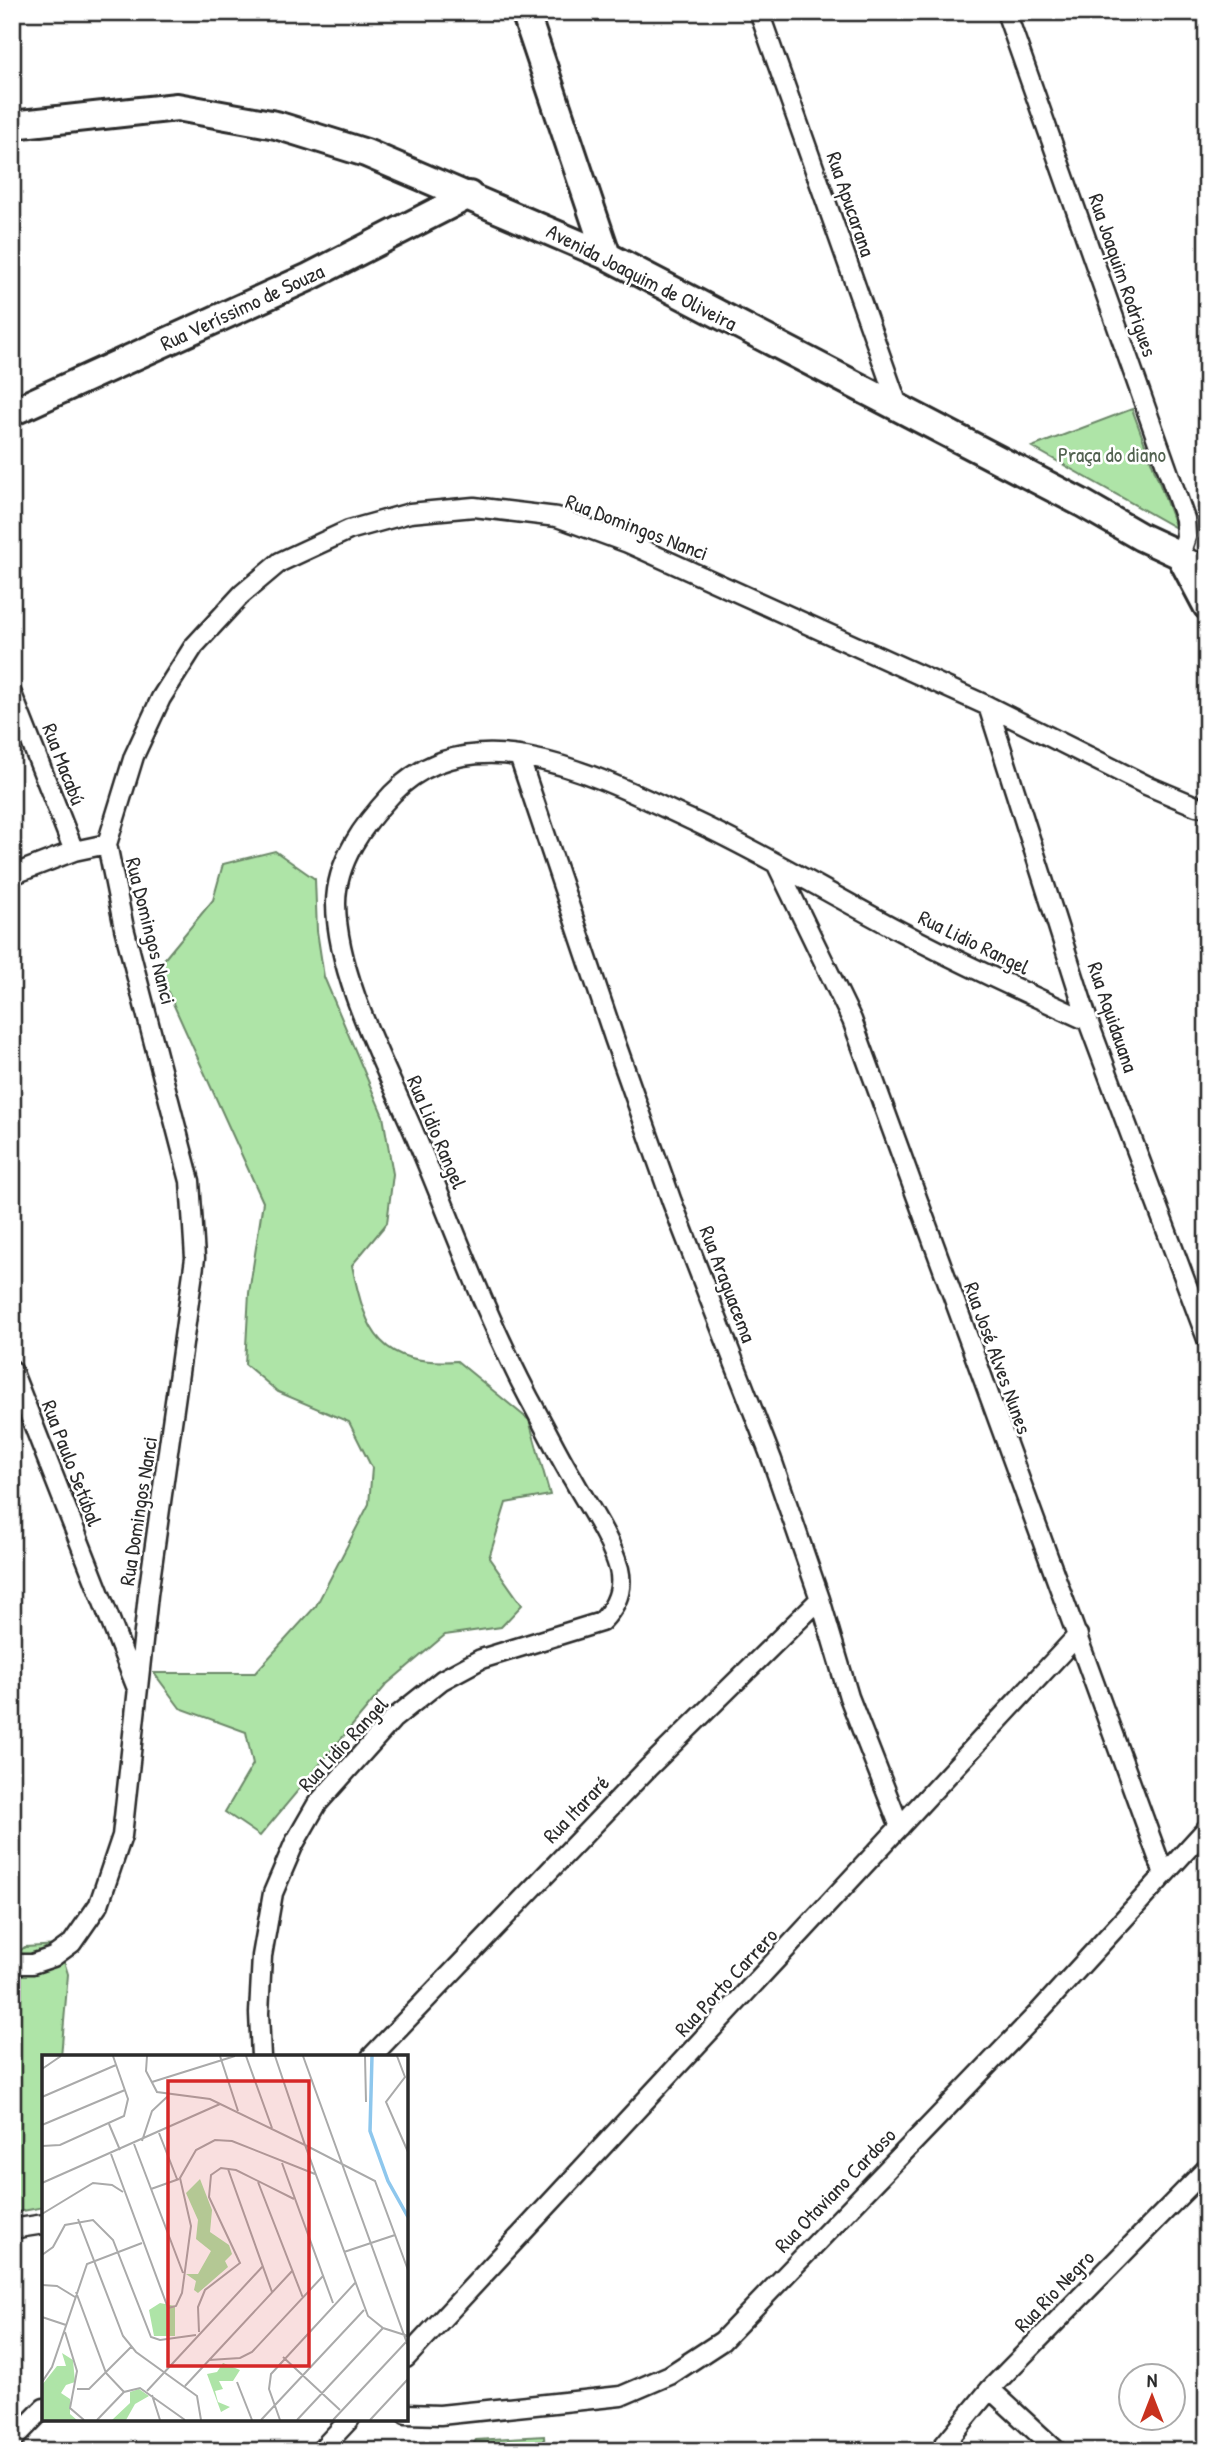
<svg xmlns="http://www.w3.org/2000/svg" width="1219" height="2463" font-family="'Patrick Hand',sans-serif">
<rect width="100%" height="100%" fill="#fff"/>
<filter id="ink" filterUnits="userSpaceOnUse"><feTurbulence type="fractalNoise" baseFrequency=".0143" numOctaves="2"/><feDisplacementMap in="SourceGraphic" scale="14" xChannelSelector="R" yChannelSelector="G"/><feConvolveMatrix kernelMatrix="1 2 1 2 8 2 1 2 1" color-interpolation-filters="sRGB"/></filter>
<g filter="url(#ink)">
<path fill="#aee4a7" stroke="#6c8869" stroke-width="2" d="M1132,409L1176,528L1032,447Z
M275,851L315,879L317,931L324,977L383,1116L393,1174L387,1223L352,1265C366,1334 380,1366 457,1361L529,1420L550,1495L506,1503L489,1558L522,1605L501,1627L445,1635L387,1684L260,1836L225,1812L253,1764L246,1732L180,1708L154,1673H255L316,1606L369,1504L372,1468L349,1422L278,1392L245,1364L249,1293L263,1202L157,968L213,900L223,864Z
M59,1945L68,1974L61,2057H44V2207L12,2213V1956L25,1947Z
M544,2436L545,2451H469L476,2440Z"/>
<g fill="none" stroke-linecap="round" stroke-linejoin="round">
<defs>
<path id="street" d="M759,12L900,411
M1006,12L1185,519L1186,537L1180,555L1207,567
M12,694L74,851
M988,706L1088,1021L1207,1339
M519,756L614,1038L672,1202L772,1460L820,1599L849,1697L900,1827
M776,863L852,1020L1164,1874
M12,875L74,851L107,844
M12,1370L136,1686
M12,1964H32L53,1957L72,1943L99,1904L122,1836L148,1595L195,1258L190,1181L124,928L107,844L134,756L161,698L194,646L242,594L280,562L349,530L410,513L474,507L557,517L628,543L988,706L1146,785L1196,806L1207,807
M261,2057L259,2013L262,1956L273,1893L294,1844L317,1804L393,1719L442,1680L481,1659L601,1622C615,1608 624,1590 619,1569C610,1537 589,1508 573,1479C557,1453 544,1425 529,1398C484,1313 452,1222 415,1135C386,1067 337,978 336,904C336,861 364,824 392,794C474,709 602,779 689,819C761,852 828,893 898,930C960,963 1024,992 1088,1021
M371,2057L648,1768L820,1599
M12,2229L44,2224
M406,2358L1078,1635
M990,2389L1057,2451
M406,2414L440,2415L621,2396L670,2375L722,2341L1036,2015L1207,1828
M12,2441L44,2408
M320,2451L350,2419
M939,2451L990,2389L1207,2168"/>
<path id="secondary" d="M525,12L607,256
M12,125L177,107L276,125L366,153L607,256L1082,503L1141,537L1180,555L1207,606
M12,412L309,277L469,195"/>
</defs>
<use href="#street" stroke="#2b2b2b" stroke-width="23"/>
<use href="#secondary" stroke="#2b2b2b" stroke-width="32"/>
<use href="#street" stroke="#fff" stroke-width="18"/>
<use href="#secondary" stroke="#fff" stroke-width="26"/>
</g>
</g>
<g text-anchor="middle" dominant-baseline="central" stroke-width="5" stroke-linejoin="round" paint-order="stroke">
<g font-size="21" fill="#2b2b2b" stroke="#fff">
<text transform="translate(851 204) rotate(71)">Rua Apucarana</text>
<text transform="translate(1123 275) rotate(71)">Rua Joaquim Rodrigues</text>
<text transform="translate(642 277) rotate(27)">Avenida Joaquim de Oliveira</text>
<text transform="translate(242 307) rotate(-25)">Rua Veríssimo de Souza</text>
<text transform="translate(637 527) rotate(21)">Rua Domingos Nanci</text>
<text transform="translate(64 764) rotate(69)">Rua Macabú</text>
<text transform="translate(151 931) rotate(76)">Rua Domingos Nanci</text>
<text transform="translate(974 942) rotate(26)">Rua Lidio Rangel</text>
<text transform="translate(1113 1017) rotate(71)">Rua Aquidauana</text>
<text transform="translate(437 1132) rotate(67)">Rua Lidio Rangel</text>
<text transform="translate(728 1284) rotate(69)">Rua Araguacema</text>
<text transform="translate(998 1358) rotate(70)">Rua José Alves Nunes</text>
<text transform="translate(72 1463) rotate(69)">Rua Paulo Setúbal</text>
<text transform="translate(138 1511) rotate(-81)">Rua Domingos Nanci</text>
<text transform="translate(343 1744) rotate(-47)">Rua Lidio Rangel</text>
<text transform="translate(576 1809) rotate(-46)">Rua Itararé</text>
<text transform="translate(726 1982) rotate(-47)">Rua Porto Carrero</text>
<text transform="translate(835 2190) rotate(-46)">Rua Otaviano Cardoso</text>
<text transform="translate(1054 2291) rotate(-46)">Rua Rio Negro</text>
</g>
<g font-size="21" fill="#526250" stroke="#fff">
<text x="1112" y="454">Praça do diano</text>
</g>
</g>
<g transform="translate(42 2055)">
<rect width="366" height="366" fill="#fff"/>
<path d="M158,124L170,155L168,177L187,190L190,199L183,206L186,212L156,238L152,235L154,226L144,219H156L169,196L154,184L156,165L144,138ZM118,248L133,251V281H112L107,255ZM20,298L31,305L33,327L24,330L19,338L28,344V359L35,365H0V330L15,311H24ZM181,308L198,315L191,326H177L181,334L173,336L176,347L188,352L179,357L165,319L175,317ZM97,334L107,341L93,349L84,365H70L88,348V337Z" fill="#aee4a7"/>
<path fill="none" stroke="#8ec7ed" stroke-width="3.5" d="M330,1L328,76L346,126L366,162"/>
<path fill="none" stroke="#aaa" stroke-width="2" d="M105,1L104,16L115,37L168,44L263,90L326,261L341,273L366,281M178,1L196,56M204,1L230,73M233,1L263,90L333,126L366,215M261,1L366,291M323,1L324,47M355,1L363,22L344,47L366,97M0,14L19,1M110,27L193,1M0,42L74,10M67,69L78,95M0,70L83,35M117,78L135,124M100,86L110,56L126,41M92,89L141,218M0,91L18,90L82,61L86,44L71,1M69,99L126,253L134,251L140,238L149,171L138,123L154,95L173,85L190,86L273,119M240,108L291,248M186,114L230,237M216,127L261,243M0,128L178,49M109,134L137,124M0,159L51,128L70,130L81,137M36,164L81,281L94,297L155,341L159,365M302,197L353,180M0,200L11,192L23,170L51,165L71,185L109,282L118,285L154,280M0,230L15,231L33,242M34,237L64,318L82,337M0,262L24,270M23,277L35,316L28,353L42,365M157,277L156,252L163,235L198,208L167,142L169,120L179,113L194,115L252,144M241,302L298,355M167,305L198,303L210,297L281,221M0,327L10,312L45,209L100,188M195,327L210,365M143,331L251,215M35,334H47L89,292M105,336L221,211M110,340L118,365M55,365L82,337L98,333L143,365M219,365L322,255M238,365L227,334L229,319L313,228M255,365L341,273M291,365L364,287M328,365L366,324"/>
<path fill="#d62828" fill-opacity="0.15" stroke="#d62828" stroke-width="3.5" d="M126,26H267V311H126Z"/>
<rect width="366" height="366" fill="none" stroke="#2b2b2b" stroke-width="3.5"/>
</g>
<rect width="1219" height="2463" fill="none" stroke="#fff" stroke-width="42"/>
<rect x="21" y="21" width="1177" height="2421" fill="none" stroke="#2b2b2b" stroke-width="2.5" filter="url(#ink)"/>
<g transform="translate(1152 2397)"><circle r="33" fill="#ffffff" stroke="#aaaaaa" stroke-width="2"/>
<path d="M0-5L12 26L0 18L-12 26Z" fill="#c8321e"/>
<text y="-10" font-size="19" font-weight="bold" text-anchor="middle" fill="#2b2b2b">N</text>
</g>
</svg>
